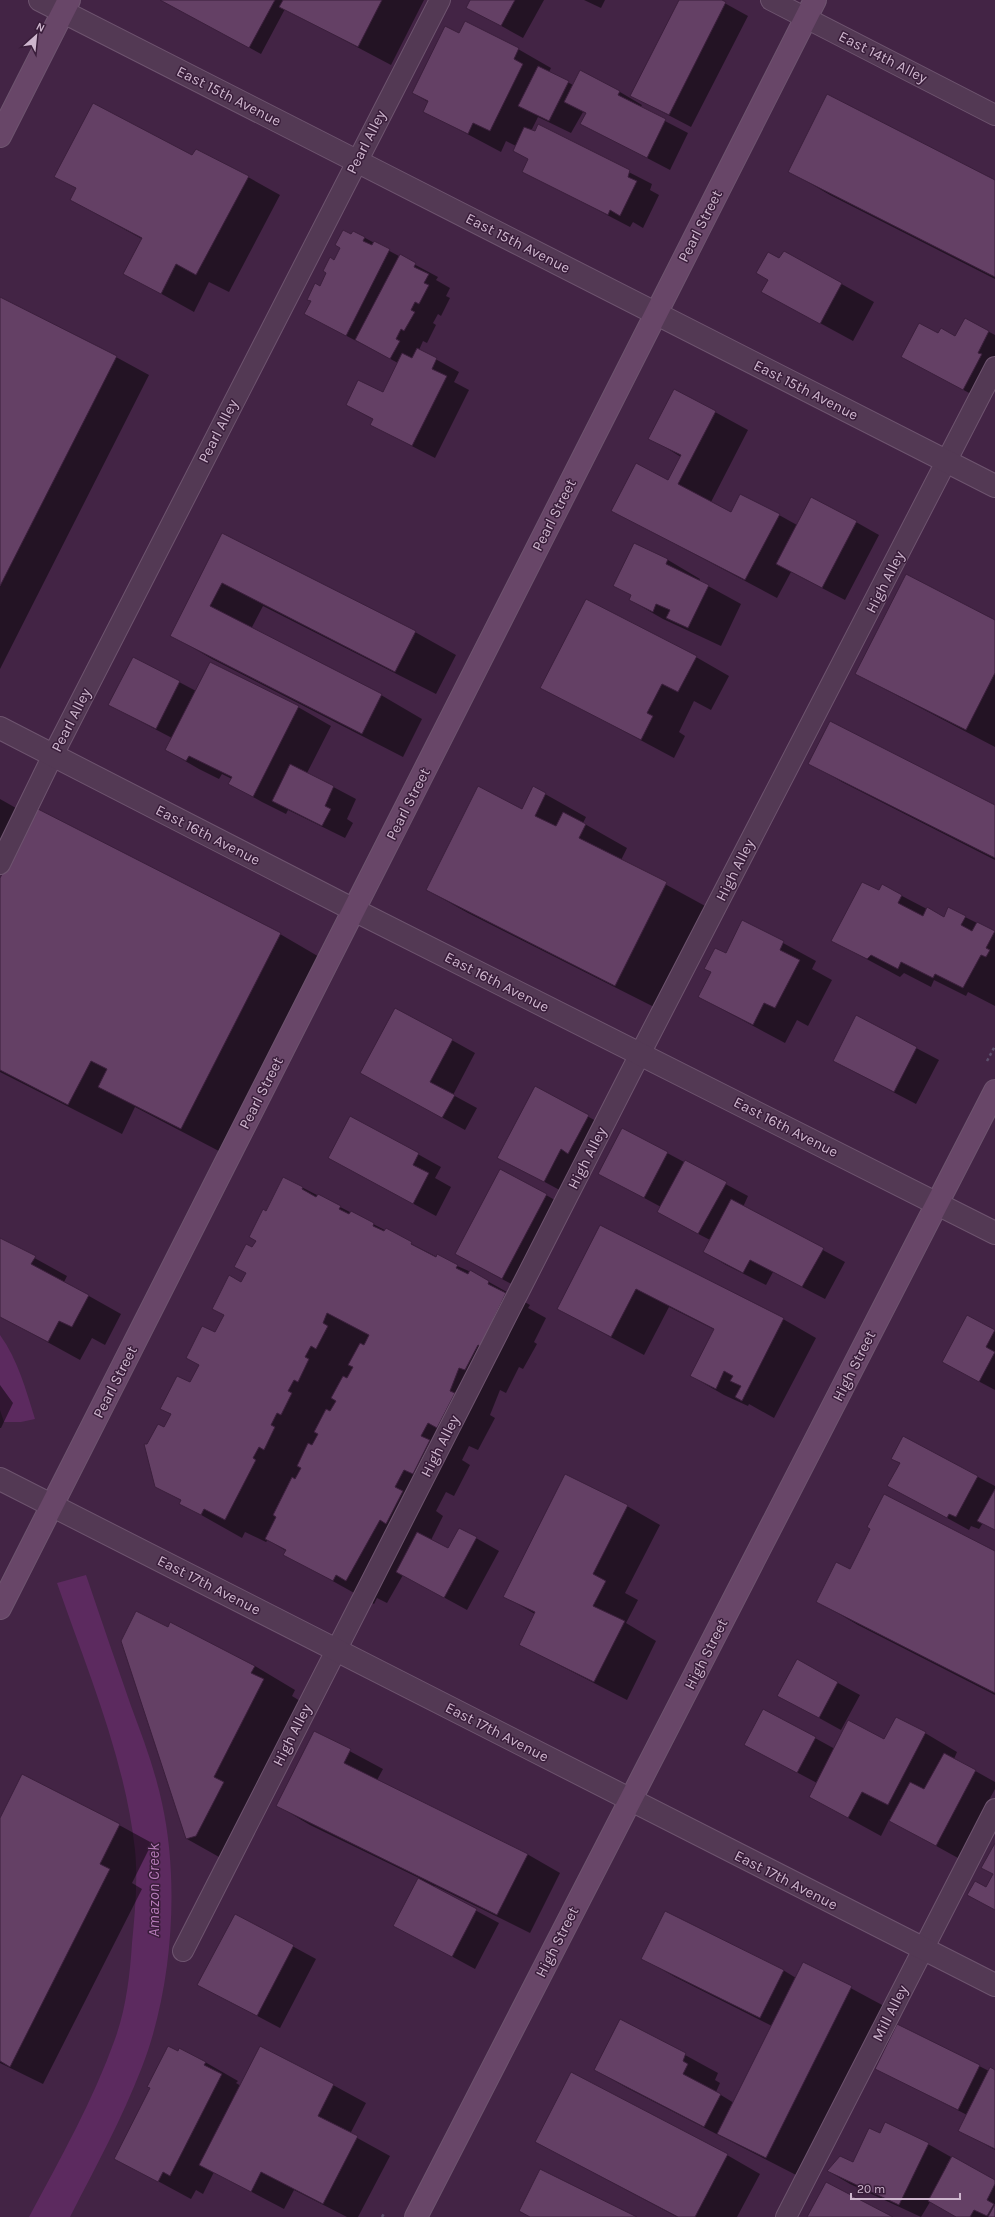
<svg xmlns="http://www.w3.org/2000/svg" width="995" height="2217" font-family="Karla,sans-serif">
<rect width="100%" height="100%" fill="#432445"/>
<path fill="#5c2a5f" d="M0,1335C18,1360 26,1390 35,1419L21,1422H4L0,1410Z
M86,1575C101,1619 116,1663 131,1706C143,1738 155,1770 162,1803C180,1884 172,1990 142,2067C122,2119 95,2168 70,2217H29C60,2159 93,2101 115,2039C126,2009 130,1975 132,1943C135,1913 138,1880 135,1850C125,1758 87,1670 57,1583Z"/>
<path fill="#0007" d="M162,0H424L391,65L285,9L261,54Z
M471,0H544L523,38L467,7Z
M584,0H605L601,8Z
M680,0H719L748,16L691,127L632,96Z
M459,34L518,49L551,68L549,72L573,85L580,72L620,92L642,105L640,108L688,133L670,170L582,124L587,114L583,112L571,133L538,117L531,131L535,133L539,126L652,184L650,190L659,195L643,228L633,222L630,227L523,171L529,159L516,146L506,141L501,152L424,111L428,102L413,93Z
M193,157L248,177L280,195L229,292L209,282L194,312L124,273L142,239L71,200L77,189L55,176Z
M789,171L995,181V279L830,195Z
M354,232L438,277L436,280L450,288L446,296L450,298L441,316L438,314L433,323L436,325L427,343L423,341L419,350L459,372L454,382L469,390L435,458L371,425L374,420L347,405L383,393L398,363L305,314L334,261Z
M784,252L874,302L853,341L763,292Z
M0,298L116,357L149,375L0,669Z
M965,319L995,335V385L986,402L902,357L939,334L956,338Z
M715,412L748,430L711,502L732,513L779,515L797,525L856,522L879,535L845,600L791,572L777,598L613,511L669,481L681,457L650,438Z
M223,534L415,632L456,655L436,694L263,606L251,629L381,695L422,719L403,757L212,659L171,635Z
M634,544L668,560L700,579L699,581L741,604L721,646L663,619L630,600L632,595Z
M995,621V747L856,674Z
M696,657L729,676L711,710L694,701L679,732L685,736L674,758L541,687Z
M134,658L196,691L298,707L331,726L307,773L356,799L347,819L353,823L345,838L288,810L286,814L262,802L230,784L232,779L222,774L219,779L199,769L166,750L172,738L109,705Z
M810,763L995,806V860L842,782Z
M545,794L586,817L583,823L627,848L621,860L707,907L656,1008L468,913L427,890Z
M0,799L23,812L0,857Z
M0,880L280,934L333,965L234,1159L135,1107L122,1134L0,1072Z
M883,886L944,918L949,909L995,932V1006L968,992L966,996L934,980L931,987L904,973L900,977L833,941L880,892Z
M743,921L816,961L812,969L832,980L808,1026L797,1020L785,1043L699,997L726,954Z
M396,1009L475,1053L453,1095L477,1108L465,1130L361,1073Z
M857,1017L939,1060L916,1104L834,1061Z
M535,1088L611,1129L567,1194L498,1157Z
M351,1117L441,1167L435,1178L451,1187L436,1216L351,1170Z
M622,1129L748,1196L743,1207L845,1262L825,1299L773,1272L766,1285L726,1265L704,1252L710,1240L681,1225L661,1207L622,1186Z
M284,1178L437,1257L471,1272L530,1305L528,1308L546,1318L534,1342L537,1344L523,1369L519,1367L506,1393L500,1390L490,1415L495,1418L478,1450L469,1446L462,1460L470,1465L454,1496L446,1492L436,1511L443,1516L431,1540L449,1550L460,1529L499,1551L467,1610L403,1575L387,1603L377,1598L374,1604L284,1554L286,1551L268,1540L266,1542L245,1532L242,1538L180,1503L182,1501L156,1486L148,1445L165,1428L172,1415L161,1408L191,1384L246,1274L253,1249L266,1212Z
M546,1195L569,1208L525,1291L479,1267Z
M600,1226L783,1319L816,1338L774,1418L749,1404L748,1406L724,1395L691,1376L715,1330L669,1307L644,1355L558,1309Z
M0,1239L67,1276L64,1282L121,1314L105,1345L92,1338L80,1360L0,1316Z
M968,1316L995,1331V1390L965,1374Z
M0,1385L13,1403L1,1428H0Z
M903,1437L995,1486V1530L983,1523L979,1529L971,1526L969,1530L889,1486L901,1464L892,1459Z
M627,1506L660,1525L625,1593L638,1600L626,1623L656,1641L627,1700L520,1645L535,1614L504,1596Z
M995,1552V1695L858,1625L817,1601L850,1570Z
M168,1629L255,1666L295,1690L292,1696L305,1704L228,1862L187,1839Z
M838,1683L860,1695L841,1730L801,1708Z
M764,1710L835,1749L925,1733L957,1752L954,1759L995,1782V1789L958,1858L889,1820L881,1836L810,1797L817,1783L768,1757Z
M314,1732L383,1769L377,1780L527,1854L560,1873L530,1933L435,1886L434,1888L499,1923L475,1969L394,1925L419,1878L310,1825L278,1806Z
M0,1821L119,1825L152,1843L132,1883L142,1889L43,2084L0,2063Z
M235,1915L316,1959L280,2028L221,1997Z
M643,1959L783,1970L796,1978L804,1963L884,2006L798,2176L627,2088L595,2070L621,2020L718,2073L715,2080L720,2083L716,2092L734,2103L772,2026L675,1977Z
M898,2025L989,2071H995V2150L960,2130L967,2115L876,2068Z
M205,2062L238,2081L236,2083L241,2086L333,2085L366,2103L350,2134L390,2156L358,2217H347L294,2190L284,2209L214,2172L203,2194L196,2190L191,2199L115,2158Z
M881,2134L928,2144L951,2157L946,2166L995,2181V2217H957L930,2202L921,2217L850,2184L828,2171L854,2164Z
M536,2142L727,2155L760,2174L737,2217H677Z"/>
<path fill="#644065" stroke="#3b1f3c" d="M160,0H275L249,48Z
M283,0H382L358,47L279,7Z
M470,0H515L501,26L466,8Z
M679,0H722L726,2L669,115L630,96Z
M465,21L519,48L514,59L523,64L490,131L473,123L468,134L423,112L428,101L412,93L445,26L459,33Z
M538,66L569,81L549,121L518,106Z
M580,70L620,91L618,95L666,119L647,158L580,124L586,113L564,102Z
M827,94L995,180V277L788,172Z
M93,103L192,155L196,149L249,176L196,275L176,264L161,294L123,274L142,238L70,200L76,188L54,177Z
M538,124L630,170L628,177L637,181L620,216L610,210L608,215L522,172L528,159L513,151L524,127L535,131Z
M343,230L351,234L353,231L365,237L363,241L372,245L374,241L390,249L346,336L304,314L311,301L307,300L315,283L320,286L326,273L323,271L330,257L334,260L340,248L335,245Z
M784,251L842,283L820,324L761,292L768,280L756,273L768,252L779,258Z
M400,254L416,263L414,267L429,274L424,283L429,285L419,304L415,302L411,310L415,312L404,331L401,329L396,339L400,341L390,359L355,340Z
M0,297L117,356L0,586Z
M965,318L989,331L978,353L982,354L963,390L901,357L919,323L938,333L941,328L955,336Z
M417,348L437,358L432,369L447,376L412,446L370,425L373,419L346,405L358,380L383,392L402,353L412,358Z
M674,389L716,411L678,484L731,512L740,494L780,514L745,580L611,511L636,463L668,480L681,455L648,439Z
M811,497L857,521L822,588L776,564Z
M222,533L416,631L395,672L222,583L210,606L382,694L362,734L170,636Z
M634,543L668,559L666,564L709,585L688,628L666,618L670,610L656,604L653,612L629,600L631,595L613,586Z
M906,574L995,620V673L966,730L855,674Z
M586,599L697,656L678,692L662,684L647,713L653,716L641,740L540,688Z
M133,657L180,681L156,729L108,705Z
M210,662L299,706L253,797L228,784L232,777L189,756L186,761L165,750Z
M830,721L995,805V858L808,764Z
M290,764L334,786L325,806L331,809L322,826L272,801Z
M478,786L522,809L533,786L546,793L535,816L556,826L563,812L586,824L579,838L667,882L615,986L426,890Z
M36,808L281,933L181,1129L98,1087L107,1069L91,1061L68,1105L0,1070V878Z
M862,882L879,890L882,884L902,895L898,903L923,916L927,907L944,917L948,907L966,916L961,925L972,931L977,922L995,931L986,948L990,950L986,957L981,955L963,988L935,974L933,978L901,962L898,969L871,955L867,959L831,941Z
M742,920L784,941L780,950L800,960L775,1008L764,1003L753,1025L698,997L711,972L704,969L715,948L726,953Z
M395,1008L453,1039L430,1082L455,1095L442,1118L360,1073Z
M856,1015L917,1047L894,1092L833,1061Z
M535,1086L589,1115L568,1154L561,1149L544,1182L497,1158Z
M350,1116L419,1153L413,1165L429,1173L413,1204L328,1158Z
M622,1128L668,1152L644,1198L598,1174Z
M685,1160L727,1182L698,1234L657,1212Z
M500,1169L547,1194L502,1279L455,1254Z
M283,1177L303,1187L302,1189L316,1197L318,1194L341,1206L339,1209L349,1214L351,1211L374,1223L373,1226L384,1231L386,1228L412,1242L411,1244L436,1257L437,1254L458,1265L456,1268L468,1274L470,1270L489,1281L488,1284L506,1293L494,1318L496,1319L482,1347L478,1345L465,1370L459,1368L450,1391L455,1393L437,1428L428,1423L421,1436L430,1440L413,1474L404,1470L395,1487L403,1491L386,1524L380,1520L346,1581L336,1575L333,1581L283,1555L286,1550L265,1539L276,1517L273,1515L292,1477L295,1479L301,1468L297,1466L308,1443L312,1445L318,1434L314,1432L326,1409L330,1411L336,1401L331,1398L343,1376L347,1378L353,1367L348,1365L360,1343L364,1345L369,1335L327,1313L323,1323L328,1326L316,1349L311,1346L305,1357L309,1359L298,1382L294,1380L288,1391L292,1393L281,1415L277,1413L271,1425L275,1427L264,1450L259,1447L253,1458L256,1460L225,1520L204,1509L201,1515L179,1504L181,1500L155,1487L144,1444H147L158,1424L164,1427L171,1414L160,1409L177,1376L190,1382L199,1365L186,1358L202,1326L215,1332L224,1315L212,1309L229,1275L241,1282L246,1273L234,1267L246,1244L252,1247L256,1241L249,1237L263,1209L266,1211Z
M731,1199L824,1248L802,1287L750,1260L743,1273L703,1252Z
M600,1225L784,1318L742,1401L735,1397L741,1386L730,1381L733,1376L724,1371L716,1389L690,1376L714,1329L636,1289L611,1337L557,1309Z
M0,1238L36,1256L31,1264L89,1295L72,1327L59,1321L48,1342L0,1317Z
M967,1315L995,1330L986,1347L995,1352L979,1382L942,1362Z
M903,1436L978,1476L956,1517L949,1514L947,1518L887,1486L900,1463L891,1459Z
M565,1474L628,1505L593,1574L606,1581L593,1606L625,1621L594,1682L519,1645L535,1612L503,1597Z
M995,1489V1530L977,1521Z
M884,1494L995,1551V1693L816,1602L836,1562L850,1569L870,1529L867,1527Z
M459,1528L477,1537L444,1598L396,1572L417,1532L448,1548Z
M136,1611L168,1627L170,1622L255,1666L251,1673L264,1679L214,1777L224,1782L196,1836L186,1839L121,1641Z
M797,1659L838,1682L819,1718L777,1696Z
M763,1709L816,1737L797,1773L744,1745Z
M896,1717L926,1732L888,1805L862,1792L848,1818L809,1797L848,1720L884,1739Z
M314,1731L351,1749L344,1763L528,1854L497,1915L276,1806Z
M944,1753L976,1770L936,1846L889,1821L910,1782L924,1789Z
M22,1774L120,1824L100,1864L110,1869L10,2067L0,2061V1818Z
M995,1843V1910L967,1895L975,1881L986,1887L993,1874L981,1868Z
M418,1878L477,1909L452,1957L393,1926Z
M665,1911L784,1970L760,2018L641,1959Z
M235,1914L294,1945L257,2016L197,1985Z
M803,1962L852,1986L766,2158L717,2134Z
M620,2019L686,2053L683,2061L688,2064L683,2074L721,2094L704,2127L594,2070Z
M897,2024L980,2065L958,2110L875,2069Z
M168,2046L178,2051L179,2048L206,2062L204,2065L222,2074L170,2176L163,2172L158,2182L114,2159L150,2088L147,2087Z
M260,2046L334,2084L318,2116L358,2136L323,2204L261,2172L251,2192L199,2165Z
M990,2067L995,2070V2149L958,2131Z
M571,2072L728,2154L695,2217H678L535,2142Z
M885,2122L929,2143L899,2205L827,2171L840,2156L853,2162L869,2128L880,2133Z
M952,2156L995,2180V2184L987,2200L994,2204L987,2216L974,2210L970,2217H956L928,2201Z
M540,2169L637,2217H530L519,2211Z
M826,2182L893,2217H807Z
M995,2204V2217H988Z"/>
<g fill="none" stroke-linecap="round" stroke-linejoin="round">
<defs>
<path id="lane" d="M771,0L995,115
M0,864L53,755L440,0
M183,1951L640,1054L995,367
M786,2217L995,1809"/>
<path id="street" d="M40,0L995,486
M0,728L354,910L995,1233
M0,1479L995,1985"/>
<path id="secondary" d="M0,136L69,0
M0,1608L815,0
M416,2217L995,1091"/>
</defs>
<use href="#lane" stroke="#6e546f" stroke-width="22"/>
<use href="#street" stroke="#6e546f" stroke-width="24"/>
<use href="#secondary" stroke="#6e546f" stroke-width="24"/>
<path stroke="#5c4e6b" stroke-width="2.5" stroke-dasharray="3 3" stroke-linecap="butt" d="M987,1061L995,1046
M382,2217L385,2212"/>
<use href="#lane" stroke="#533954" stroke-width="20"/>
<use href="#street" stroke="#533954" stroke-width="22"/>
<use href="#secondary" stroke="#684668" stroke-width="22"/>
</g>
<g text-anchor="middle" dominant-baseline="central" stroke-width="3" stroke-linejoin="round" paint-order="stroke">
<g font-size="15" fill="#ceb6ce" stroke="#391d3a">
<text transform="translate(883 57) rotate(27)">East 14th Alley</text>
<text transform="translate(229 96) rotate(27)">East 15th Avenue</text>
<text transform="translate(366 142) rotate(-63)">Pearl Alley</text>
<text transform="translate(700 226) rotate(-63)">Pearl Street</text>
<text transform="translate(518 243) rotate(27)">East 15th Avenue</text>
<text transform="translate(806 390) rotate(27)">East 15th Avenue</text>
<text transform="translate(218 431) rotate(-63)">Pearl Alley</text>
<text transform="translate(554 515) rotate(-63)">Pearl Street</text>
<text transform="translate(885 582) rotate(-63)">High Alley</text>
<text transform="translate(71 720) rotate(-63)">Pearl Alley</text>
<text transform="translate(408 804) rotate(-63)">Pearl Street</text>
<text transform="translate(208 835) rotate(27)">East 16th Avenue</text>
<text transform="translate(735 870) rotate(-63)">High Alley</text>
<text transform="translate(497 982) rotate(27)">East 16th Avenue</text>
<text transform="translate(261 1093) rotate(-63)">Pearl Street</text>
<text transform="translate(786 1127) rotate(27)">East 16th Avenue</text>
<text transform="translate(587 1158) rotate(-63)">High Alley</text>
<text transform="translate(854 1366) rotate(-63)">High Street</text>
<text transform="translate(115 1382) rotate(-63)">Pearl Street</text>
<text transform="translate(440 1446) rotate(-63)">High Alley</text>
<text transform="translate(209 1585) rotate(27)">East 17th Avenue</text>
<text transform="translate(706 1654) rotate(-63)">High Street</text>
<text transform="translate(497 1732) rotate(27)">East 17th Avenue</text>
<text transform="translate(292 1735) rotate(-63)">High Alley</text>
<text transform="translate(786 1880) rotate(27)">East 17th Avenue</text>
<text transform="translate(557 1942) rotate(-63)">High Street</text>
<text transform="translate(890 2013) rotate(-63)">Mill Alley</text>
</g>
<g font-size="16" font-style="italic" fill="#b57bb8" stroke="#391d3a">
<text transform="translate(153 1890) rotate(-90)">Amazon Creek</text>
</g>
</g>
<g transform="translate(36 36) rotate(27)" stroke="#391d3a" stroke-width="3" paint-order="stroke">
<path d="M0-3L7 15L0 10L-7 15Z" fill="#ceb6ce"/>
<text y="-6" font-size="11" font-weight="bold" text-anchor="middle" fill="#ceb6ce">N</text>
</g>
<path d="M851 2193v6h109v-6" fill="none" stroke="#ceb6ce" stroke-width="2"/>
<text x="857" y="2193" font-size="12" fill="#ceb6ce" stroke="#391d3a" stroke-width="3" paint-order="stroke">20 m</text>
</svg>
